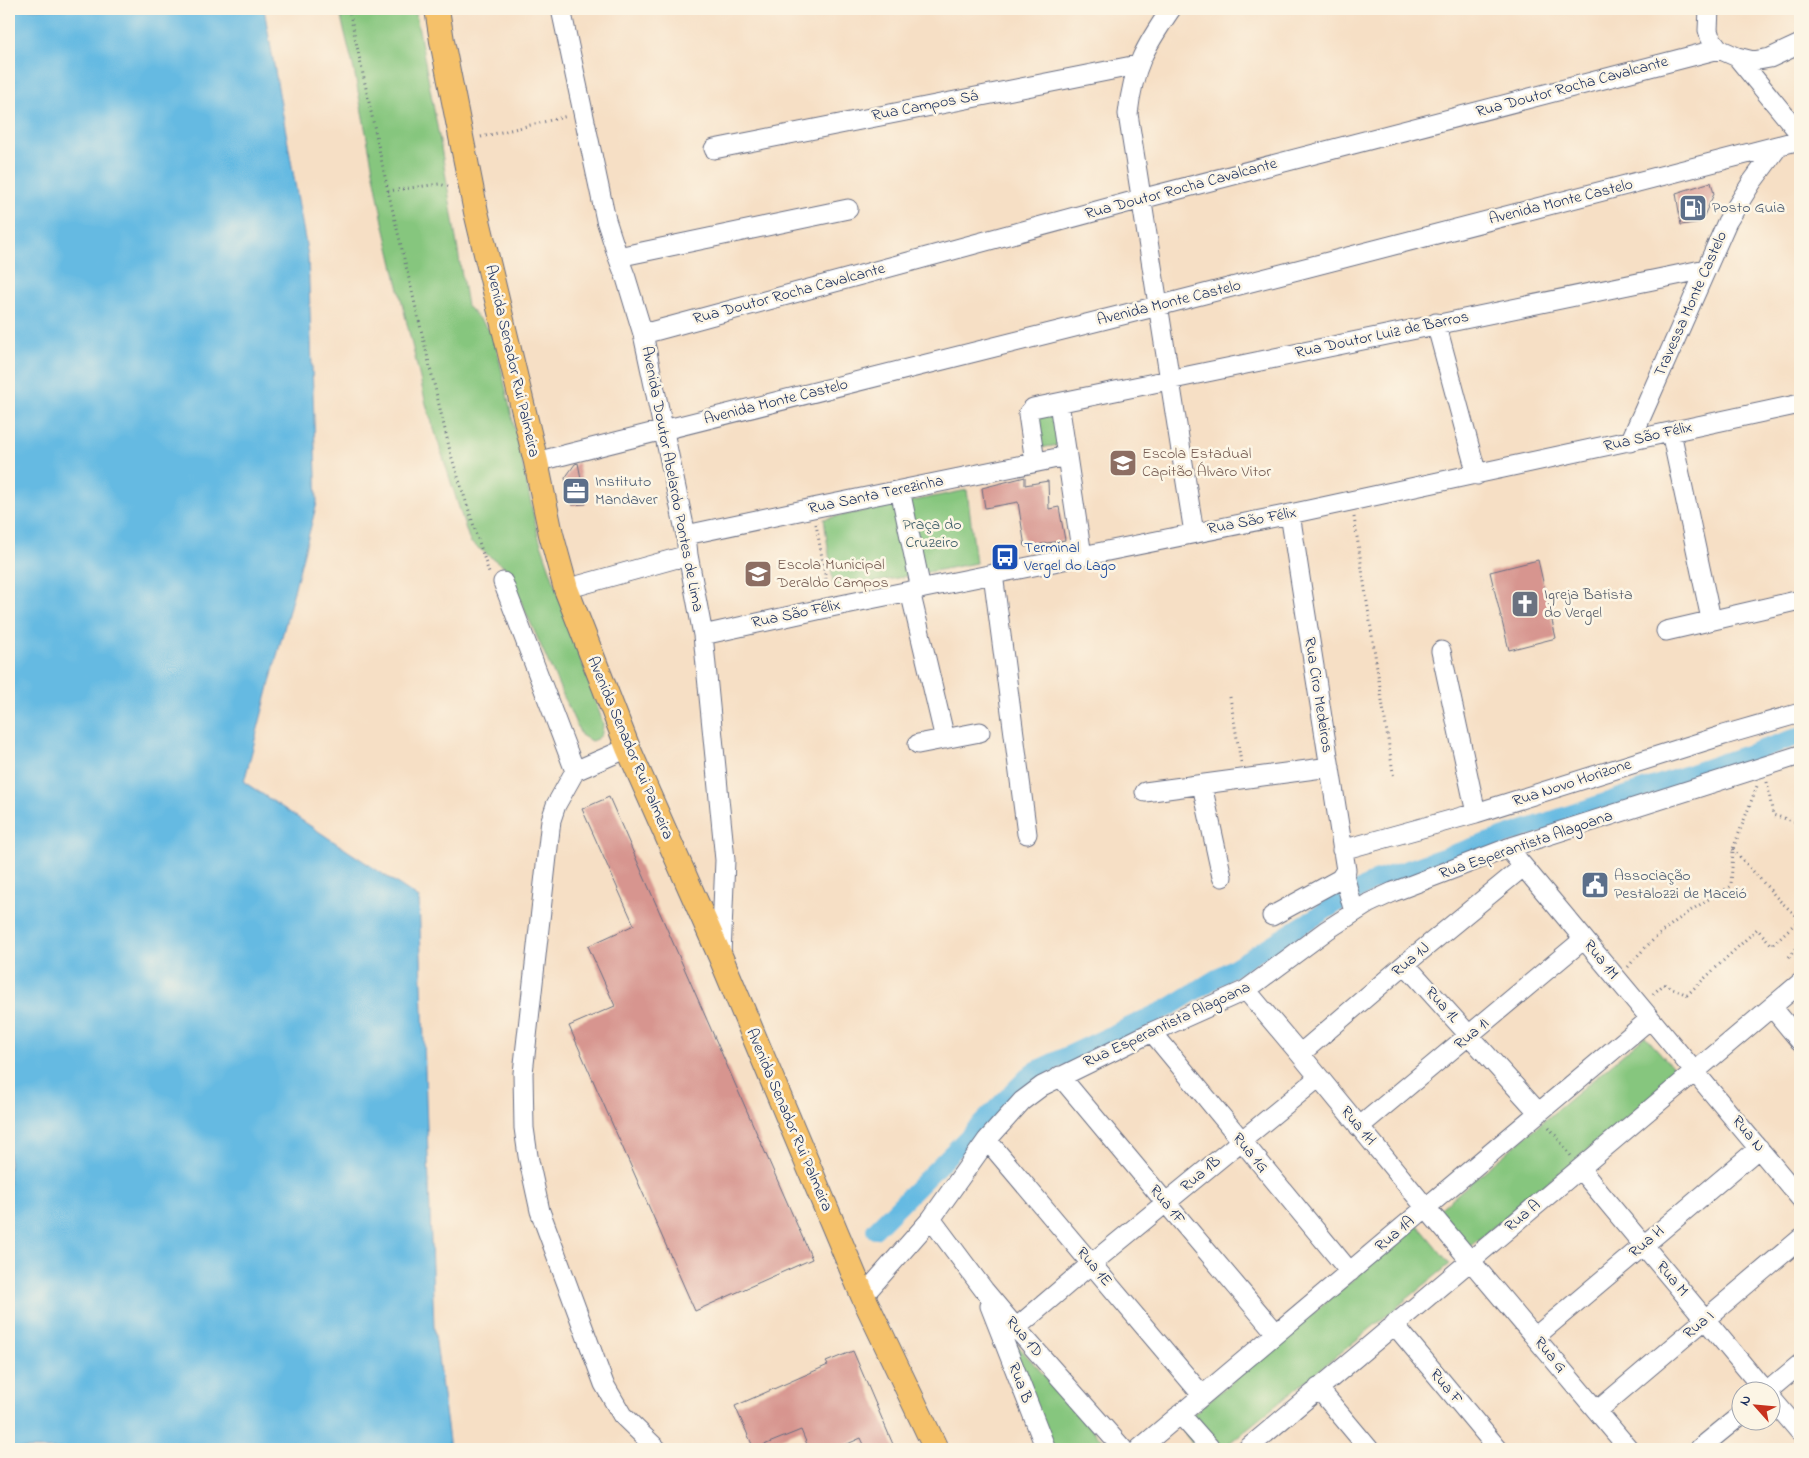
<svg xmlns="http://www.w3.org/2000/svg" width="1809" height="1458" font-family="'Indie Flower',sans-serif">
<rect width="100%" height="100%" fill="#fcf5e5"/>
<filter id="ink" filterUnits="userSpaceOnUse"><feTurbulence type="fractalNoise" baseFrequency=".02" numOctaves="2"/><feDisplacementMap in="SourceGraphic" scale="10" xChannelSelector="R" yChannelSelector="G"/><feConvolveMatrix kernelMatrix="1 2 1 2 8 2 1 2 1" color-interpolation-filters="sRGB"/></filter>
<filter id="wash" filterUnits="userSpaceOnUse"><feTurbulence type="fractalNoise" baseFrequency=".0096" numOctaves="4" result="noise"/><feDisplacementMap in="SourceGraphic" scale="20" xChannelSelector="R" yChannelSelector="G"/><feGaussianBlur stdDeviation="1.12" result="paint"/><feColorMatrix in="noise" values="0 0 0 0 0 0 0 0 0 0 0 0 0 0 0 0 0 1.4 0 .05"/><feComposite in="paint" operator="in"/></filter>
<g filter="url(#wash)">
<rect width="100%" height="100%" fill="#f6dfc5"/>
<path fill="#86c67e" stroke="#507a6e" d="M339,9H415L441,147L467,306L494,335L538,535L603,723C603,735 601,738 591,741L581,735L506,568L470,542L426,404L383,222L354,70Z
M1055,411L1059,445L1039,448L1032,414Z
M967,490L976,563L834,590L824,519Z
M1645,1036L1679,1074L1468,1248L1436,1212Z
M1418,1225L1450,1264L1222,1449H1197L1179,1426Z
M1010,1337L1110,1449H1051Z"/>
<path fill="#65bae2" stroke="#4074a0" d="M9,9H264L308,256L317,503L244,782L419,898L434,1327L450,1449H9Z"/>
<g fill="none" stroke-linecap="round" stroke-linejoin="round">
<path stroke="#65bae2" stroke-width="18" d="M875,1230L1032,1072L1168,1008L1375,880L1800,736"/>
</g>
<g id="blocks">
<path fill="#d7958f" d="M1711,182L1714,194L1701,222L1681,225L1676,193Z
M578,463L586,504L572,505L565,478L575,464Z
M1025,477V485L1048,481L1049,509L1059,507L1065,540L1025,547L1018,502L985,508L982,488Z
M1538,560L1556,638L1509,650L1490,572Z
M609,797L812,1259L695,1311L569,1026L615,1006L588,946L634,925L582,809Z
M853,1351L895,1449H866L861,1438L836,1449H809L801,1430L754,1449L735,1406L828,1365L826,1362Z"/>
</g>
</g>
<g filter="url(#ink)">
<use href="#blocks" fill-opacity="0" stroke="#686d82" stroke-width="1"/>
<g fill="none" stroke-linecap="round" stroke-linejoin="round">
<defs>
<path id="minor" d="M561,9L606,220L618,257L626,278L643,334L686,535L688,555L703,635L725,860L721,955
M1171,9C1145,47 1133,67 1128,114L1194,533
M1709,9L1708,30L1710,37L1719,49L1737,57L1800,134
M1737,57L1753,61L1770,58L1800,44
M714,149L1137,65
M618,257L848,209
M1436,323L1477,475
M643,334L1141,199L1719,49
M1059,403L1082,556
M1671,432L1711,619
M1630,442L1727,222L1752,182L1778,147
M536,462L1158,306L1800,140
M1035,462L1028,414L1033,408L1706,269
M900,490L921,589
M686,535L813,508L1067,456
M993,574L1027,834
M503,582L575,771
M566,589L688,555
M910,591L945,739
M1666,631L1800,600
M703,635L831,607L1290,514L1800,404
M1441,651L1476,813
M918,744L980,732
M628,748L575,771L556,805L551,820L523,1073L524,1128L528,1156L540,1211L604,1384L622,1415L657,1449
M1202,785L1222,877
M1145,792L1330,767
M1508,848L1800,1198
M1342,850L1476,813L1724,735L1800,713
M1344,875L1354,912
M1272,916L1340,879L1346,870L1290,514
M1405,964L1539,1113
M1246,990L1300,1054L1426,1208L1629,1449
M1772,1007L1800,1041
M1152,1032L1350,1272
M1300,1054L1405,964L1523,867
M1060,1076L1166,1203L1276,1333
M1359,1127L1584,939
M987,1140L1202,1395
M1580,1169L1764,1390
M931,1219L984,1290L1016,1328L1123,1449
M863,1296L931,1219L987,1140L1022,1101L1042,1086L1152,1032L1246,990L1327,930L1369,903L1393,892L1508,848L1800,755
M990,1306L1046,1449
M1394,1324L1498,1449
M1016,1328L1091,1264L1318,1078
M1535,1337L1759,1148
M1318,1388L1369,1449
M1769,1390L1800,1364
M1772,1399L1800,1432
M1597,1411L1800,1239
M1180,1414L1211,1449
M1139,1449L1650,1019
M1247,1449L1800,983
M1699,1449L1742,1414"/>
<path id="major" d="M437,9L442,41L476,212L536,462L551,534L566,589L628,748L721,958L863,1296L936,1449"/>
</defs>
<use href="#minor" stroke="#686d82" stroke-width="21"/>
<use href="#major" stroke="#686d82" stroke-width="26"/>
<path stroke="#686d82" stroke-width="3" stroke-dasharray="1 4" stroke-linecap="butt" d="M349,9L388,191L451,455L489,573
M481,137L568,116
M388,191L439,184L451,187
M1354,517L1394,779
M816,524L828,591
M1230,697L1241,762
M1767,782L1773,815L1800,823
M1733,849L1779,900L1800,919
M1789,957L1800,944
M1628,967C1658,930 1691,909 1731,886L1733,849L1757,786
M1653,994L1664,984L1687,995L1757,929L1772,945L1800,919
M1549,1127L1571,1156"/>
<use href="#minor" stroke="#fff" stroke-width="19"/>
<use href="#major" stroke="#f5c16b" stroke-width="24"/>
</g>
</g>
<defs>
<symbol id="fuel-square" viewBox="-11 -11 22 22"><rect x="-9" y="-9" width="18" height="18" rx="4" fill="#5c6f8a" stroke="#fcf5e5"/><path d="M-5.5-6h7V0h2V4h1.3V-2.5L3-4.5l.8-.8L6-3V5H2.5V1h-1V6h-7ZM-4.2-4.7v3.2H.2V-4.7Z" fill="#fff"/></symbol>
<symbol id="school-square" viewBox="-11 -11 22 22"><rect x="-9" y="-9" width="18" height="18" rx="4" fill="#8d6e63" stroke="#fcf5e5"/><path d="M0-5L7-2L0 1L-7-2ZM-4 1L0 2.5L4 1V4Q0 6-4 4Z" fill="#fff"/></symbol>
<symbol id="office-square" viewBox="-11 -11 22 22"><rect x="-9" y="-9" width="18" height="18" rx="4" fill="#5c6f8a" stroke="#fcf5e5"/><path d="M-6-3h4V-5.5h4V-3h4V5H-6ZM-1-4.5V-3h2v-1.5ZM-6 0V1H6V0Z" fill="#fff"/></symbol>
<symbol id="bus-square" viewBox="-11 -11 22 22"><rect x="-9" y="-9" width="18" height="18" rx="4" fill="#1a4fb4" stroke="#fcf5e5"/><path d="M-5-6H5V4H4V6H2V4H-2V6H-4V4H-5ZM-3.5-4V0h7V-4ZM-3.5 1.2v1.5H-2V1.2ZM2 1.2v1.5H3.5V1.2Z" fill="#fff"/></symbol>
<symbol id="church-square" viewBox="-11 -11 22 22"><rect x="-9" y="-9" width="18" height="18" rx="4" fill="#6b7280" stroke="#fcf5e5"/><path d="M-1.2-6h2.4v3.5h3.3v2.4h-3.3V6h-2.4V-.1h-3.3v-2.4h3.3Z" fill="#fff"/></symbol>
<symbol id="civic-square" viewBox="-11 -11 22 22"><rect x="-9" y="-9" width="18" height="18" rx="4" fill="#5c6f8a" stroke="#fcf5e5"/><path d="M-.6-6.5H3V-4.5H.6V-3L4-1V1h2V6H-6V1h2V-1L-.6-3ZM-1.2 2.5V6h2.4V2.5Z" fill="#fff"/></symbol>
</defs>
<g fill-rule="evenodd">
<use href="#fuel-square" x="1677" y="192" width="32" height="32"/>
<use href="#school-square" x="1107" y="447" width="32" height="32"/>
<use href="#office-square" x="560" y="475" width="32" height="32"/>
<use href="#bus-square" x="989" y="541" width="32" height="32"/>
<use href="#school-square" x="742" y="558" width="32" height="32"/>
<use href="#church-square" x="1509" y="588" width="32" height="32"/>
<use href="#civic-square" x="1579" y="869" width="32" height="32"/>
</g>
<g text-anchor="middle" dominant-baseline="central" stroke-width="5" stroke-linejoin="round" paint-order="stroke">
<g font-size="16" fill="#1b2f5e" stroke="#fcf5e5">
<text transform="translate(1572 87) rotate(-15)">Rua Doutor Rocha Cavalcante</text>
<text transform="translate(925 106) rotate(-11)">Rua Campos Sá</text>
<text transform="translate(1181 189) rotate(-15)">Rua Doutor Rocha Cavalcante</text>
<text transform="translate(1561 202) rotate(-14)">Avenida Monte Castelo</text>
<text transform="translate(789 294) rotate(-15)">Rua Doutor Rocha Cavalcante</text>
<text transform="translate(1169 303) rotate(-14)">Avenida Monte Castelo</text>
<text transform="translate(1691 304) rotate(-66)">Travessa Monte Castelo</text>
<text transform="translate(1382 335) rotate(-12)">Rua Doutor Luiz de Barros</text>
<text transform="translate(512 361) rotate(77)">Avenida Senador Rui Palmeira</text>
<text transform="translate(776 402) rotate(-14)">Avenida Monte Castelo</text>
<text transform="translate(1648 437) rotate(-13)">Rua São Félix</text>
<text transform="translate(672 479) rotate(79)">Avenida Doutor Abelardo Pontes de Lima</text>
<text transform="translate(876 495) rotate(-12)">Rua Santa Terezinha</text>
<text transform="translate(1252 521) rotate(-11)">Rua São Félix</text>
<text transform="translate(796 614) rotate(-12)">Rua São Félix</text>
<text transform="translate(1318 695) rotate(81)">Rua Ciro Medeiros</text>
<text transform="translate(630 748) rotate(67)">Avenida Senador Rui Palmeira</text>
<text transform="translate(1572 783) rotate(-18)">Rua Novo Horizone</text>
<text transform="translate(1526 845) rotate(-19)">Rua Esperantista Alagoana</text>
<text transform="translate(1411 960) rotate(-40)">Rua 1J</text>
<text transform="translate(1601 960) rotate(51)">Rua 1M</text>
<text transform="translate(1442 1005) rotate(48)">Rua 1L</text>
<text transform="translate(1167 1025) rotate(-25)">Rua Esperantista Alagoana</text>
<text transform="translate(1472 1034) rotate(-40)">Rua 1I</text>
<text transform="translate(789 1120) rotate(67)">Avenida Senador Rui Palmeira</text>
<text transform="translate(1358 1126) rotate(50)">Rua 1H</text>
<text transform="translate(1748 1134) rotate(50)">Rua N</text>
<text transform="translate(1250 1153) rotate(50)">Rua 1G</text>
<text transform="translate(1201 1174) rotate(-40)">Rua 1B</text>
<text transform="translate(1167 1205) rotate(50)">Rua 1F</text>
<text transform="translate(1523 1216) rotate(-40)">Rua A</text>
<text transform="translate(1395 1234) rotate(-40)">Rua 1A</text>
<text transform="translate(1647 1242) rotate(-40)">Rua H</text>
<text transform="translate(1094 1267) rotate(50)">Rua 1E</text>
<text transform="translate(1672 1279) rotate(50)">Rua M</text>
<text transform="translate(1699 1325) rotate(-40)">Rua I</text>
<text transform="translate(1024 1337) rotate(49)">Rua 1D</text>
<text transform="translate(1550 1355) rotate(50)">Rua G</text>
<text transform="translate(1020 1383) rotate(69)">Rua B</text>
<text transform="translate(1446 1387) rotate(50)">Rua F</text>
</g>
<g font-size="16" fill="#4e5e75" stroke="#fcf5e5" text-anchor="start">
<text x="1712" y="208">Posto Guia</text>
<text x="595" y="482">Instituto<tspan x="595" dy="18">Mandaver</tspan></text>
<text x="1614" y="876">Associação<tspan x="1614" dy="18">Pestalozzi de Maceió</tspan></text>
</g>
<g font-size="16" fill="#785e54" stroke="#fcf5e5" text-anchor="start">
<text x="1142" y="454">Escola Estadual<tspan x="1142" dy="18">Capitão Álvaro Vitor</tspan></text>
<text x="777" y="565">Escola Municipal<tspan x="777" dy="18">Deraldo Campos</tspan></text>
</g>
<g font-size="16" fill="#3b5c68" stroke="#fcf5e5">
<text x="932" y="525">Praça do<tspan x="932" dy="18">Cruzeiro</tspan></text>
</g>
<g font-size="16" fill="#164399" stroke="#fcf5e5" text-anchor="start">
<text x="1024" y="548">Terminal<tspan x="1024" dy="18">Vergel do Lago</tspan></text>
</g>
<g font-size="16" fill="#5b616d" stroke="#fcf5e5" text-anchor="start">
<text x="1544" y="595">Igreja Batista<tspan x="1544" dy="18">do Vergel</tspan></text>
</g>
</g>
<rect width="1809" height="1458" fill="none" stroke="#fcf5e5" stroke-width="30"/>
<g transform="translate(1756 1406) rotate(297)"><circle r="24" fill="#fcf5e5" stroke="#a2a6af"/>
<path d="M0-4L9 19L0 12L-9 19Z" fill="#c8321e"/>
<text y="-8" font-size="14" font-weight="bold" text-anchor="middle" fill="#1b2f5e">N</text>
</g>
</svg>
